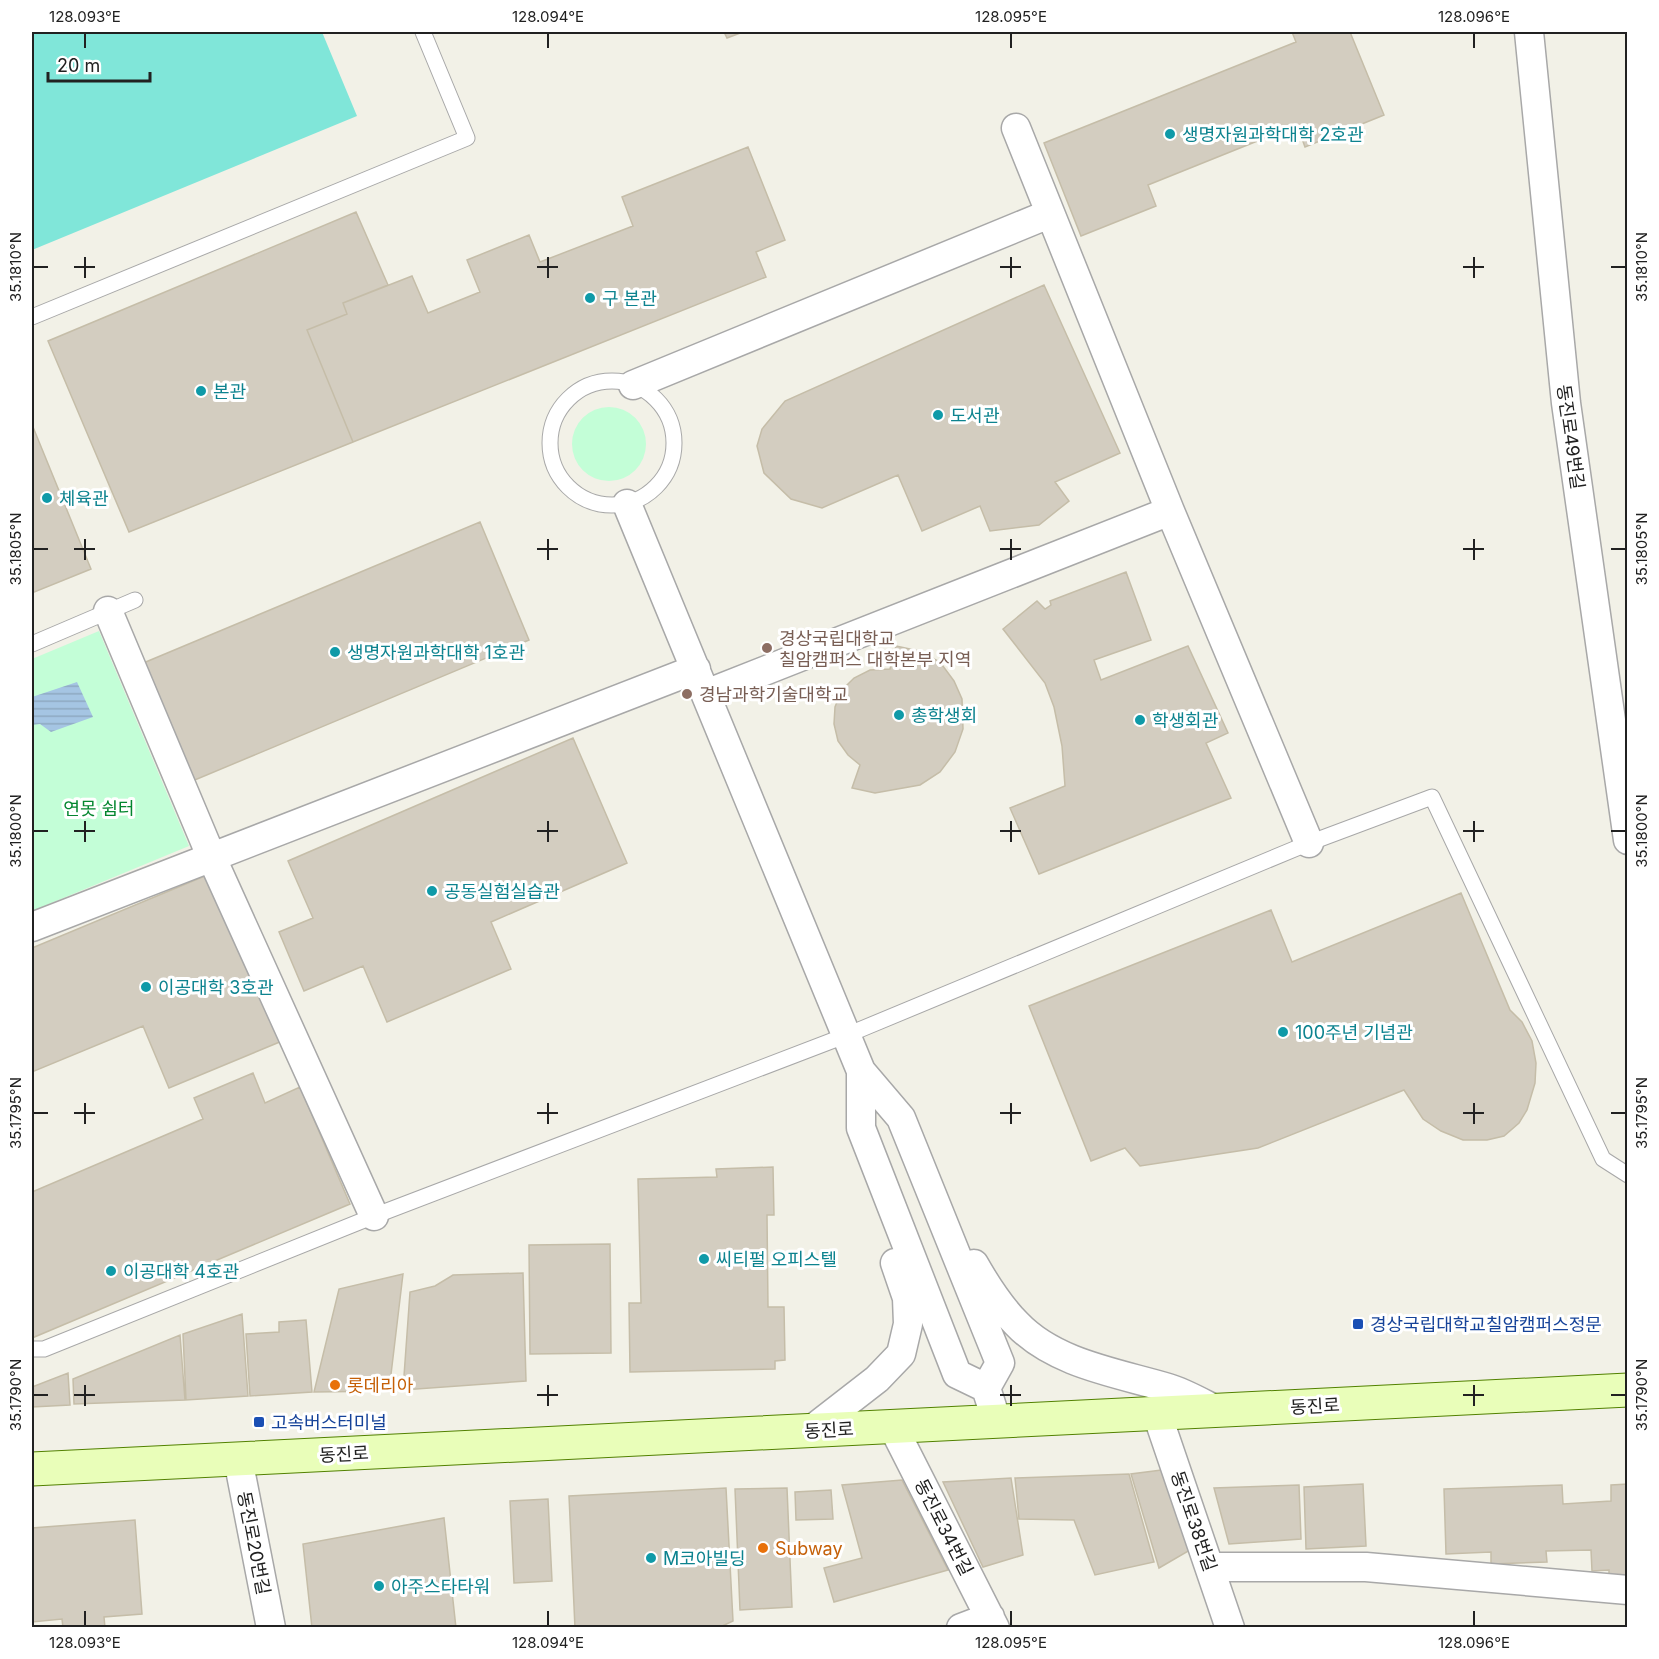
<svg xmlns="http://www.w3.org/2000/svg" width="1659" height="1659" font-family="Inter,'Noto Sans KR',sans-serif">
<defs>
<pattern id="water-rules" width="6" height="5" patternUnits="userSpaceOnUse" patternTransform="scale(1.5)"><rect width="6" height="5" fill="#a5c5e3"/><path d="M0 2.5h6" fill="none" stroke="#8ea9c2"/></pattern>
</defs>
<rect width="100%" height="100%" fill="#f2f1e7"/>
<path fill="#c3fed7" d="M572 444a37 37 0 1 1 74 0a37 37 0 1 1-74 0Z
M99,631L189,846L32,911V659Z"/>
<path fill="#80e6d9" d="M32,32H322L357,116L32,250Z"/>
<path fill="url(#water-rules)" d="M77,682L93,717L51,732L40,724L32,725V697Z"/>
<path fill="#d3cdc0" stroke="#c5bda8" stroke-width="1.5" d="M724,32H743L727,38Z
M1292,32H1350L1384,115L1305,147L1297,125L1148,185L1156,206L1081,236L1044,143L1296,42Z
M748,147L785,240L756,252L766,277L353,442L307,330L347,314L343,303L412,276L428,313L480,292L467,260L529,235L540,262L633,226L622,197Z
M356,212L388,285L343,303L347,314L307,330L353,442L129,532L48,341Z
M1044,285L1120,453L1055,482L1069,501L1039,525L990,531L980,506L922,531L898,475L822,508L791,499L764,473L757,446L762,429L785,401Z
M33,427L91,569L32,593V428Z
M480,522L529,640L190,782L141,664Z
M1126,572L1151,640L1094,660L1101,680L1188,646L1228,733L1206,743L1231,798L1039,874L1010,808L1065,786L1062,746L1054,707L1045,683L1003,629L1037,601L1045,609L1051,605L1050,601Z
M896,646L919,651L940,662L954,681L962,699L963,729L955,752L940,772L920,785L875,793L852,788L860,765L848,755L838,741L834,724L835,707L842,690L854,678L870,670L890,669Z
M573,738L627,863L491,922L511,969L387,1022L363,966L304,991L279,932L313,918L288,861Z
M212,873L282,1041L169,1088L143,1026L32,1072V948Z
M1461,893L1510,1010L1522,1022L1532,1041L1536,1063L1535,1083L1527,1110L1519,1123L1504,1136L1487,1140H1463L1441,1131L1423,1119L1404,1090L1258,1148L1140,1166L1125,1148L1091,1161L1029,1006L1271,910L1292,962Z
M253,1073L265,1103L300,1087L350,1204L32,1338V1192L203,1119L194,1098Z
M773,1167L774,1215H767L768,1307H784L785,1360L775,1361V1369L630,1372L629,1303H641L638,1179L717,1177L716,1169Z
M610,1244L611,1353L530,1354L529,1245Z
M523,1273L526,1381L403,1390L410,1292L435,1286L453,1275Z
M403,1274L389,1391L314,1392L339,1289Z
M242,1314L248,1396L186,1400L183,1334Z
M306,1320L312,1392L250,1396L246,1334L279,1332V1322Z
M180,1335L185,1400L74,1404L73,1379Z
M68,1373L70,1405L32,1407V1387Z
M1169,1469L1197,1546L1159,1568L1131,1474Z
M1129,1474L1154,1562L1095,1575L1074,1520L1019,1519L1015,1478Z
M1011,1478L1023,1555L983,1567L943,1482Z
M902,1480L948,1570L834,1602L824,1568L862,1558L842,1485Z
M1363,1484L1366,1546L1306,1549L1304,1487Z
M1628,1484V1577L1609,1578V1570L1592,1571L1591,1550L1546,1551L1547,1562L1491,1564V1552L1446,1554L1444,1489L1562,1485L1563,1504L1611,1501V1485Z
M1299,1485L1301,1539L1229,1544L1214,1488Z
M726,1488L733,1621L718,1628H575L569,1496Z
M787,1488L792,1607L740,1610L735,1489Z
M831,1490L833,1519L796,1520L795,1492Z
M548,1499L552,1581L514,1583L510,1501Z
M444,1518L456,1628H312L303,1544Z
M135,1520L142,1614L104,1617L105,1628H63L62,1619L32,1622V1528Z"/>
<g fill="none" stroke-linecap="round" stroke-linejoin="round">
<defs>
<path id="lane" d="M32,317L467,138L423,32
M550 443a62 62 0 1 1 124 0a62 62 0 1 1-124 0Z
M32,644L135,600
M32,1349H44L374,1216L847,1035L1309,843L1432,797L1603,1159L1628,1175"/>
<path id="street" d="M1529,32L1566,403L1628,840
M1016,128L1170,511L1309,843
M633,385L1049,214
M627,504L861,1071L901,1118L1000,1363L986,1388L997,1422
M108,611L211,856L374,1216
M706,694L1170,511
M32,927L696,669
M861,1071V1128L957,1374L986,1388
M974,1264C986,1285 1000,1307 1017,1324C1055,1364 1118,1373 1168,1388C1185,1393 1202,1403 1218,1411
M1157,1414L1230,1628
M893,1427L995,1628
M810,1431L877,1379L901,1354L908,1324L907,1298L895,1263
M238,1459L271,1628
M1210,1567H1366L1628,1590
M961,1628L990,1617"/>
<path id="secondary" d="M32,1469L1628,1390"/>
</defs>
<use href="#lane" stroke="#a8a8a8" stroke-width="17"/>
<use href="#street" stroke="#a8a8a8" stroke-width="31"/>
<use href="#secondary" stroke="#528100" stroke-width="35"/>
<use href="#lane" stroke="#fff" stroke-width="15"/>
<use href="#street" stroke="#fff" stroke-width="28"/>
<use href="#secondary" stroke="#e9feb9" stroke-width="33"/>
</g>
<path fill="none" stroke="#212121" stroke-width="2" d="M85,33V48M548,33V48M1011,33V48M1474,33V48M85,257V278M548,257V278M1011,257V278M1474,257V278M33,267H48M74,267H95M537,267H558M1000,267H1021M1463,267H1484M1611,267H1626M85,539V560M548,539V560M1011,539V560M1474,539V560M33,549H48M74,549H95M537,549H558M1000,549H1021M1463,549H1484M1611,549H1626M85,821V842M548,821V842M1011,821V842M1474,821V842M33,831H48M74,831H95M537,831H558M1000,831H1021M1463,831H1484M1611,831H1626M85,1103V1124M548,1103V1124M1011,1103V1124M1474,1103V1124M33,1113H48M74,1113H95M537,1113H558M1000,1113H1021M1463,1113H1484M1611,1113H1626M85,1385V1406M548,1385V1406M1011,1385V1406M1474,1385V1406M33,1395H48M74,1395H95M537,1395H558M1000,1395H1021M1463,1395H1484M1611,1395H1626M85,1611V1626M548,1611V1626M1011,1611V1626M1474,1611V1626"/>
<g fill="#0f9aa8" stroke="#fff" stroke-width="2">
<circle cx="1170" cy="134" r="6"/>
<circle cx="590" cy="298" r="6"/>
<circle cx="201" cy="391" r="6"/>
<circle cx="938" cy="415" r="6"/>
<circle cx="47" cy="498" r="6"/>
<circle cx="335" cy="652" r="6"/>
<circle cx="899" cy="715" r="6"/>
<circle cx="1140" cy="720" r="6"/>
<circle cx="432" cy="891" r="6"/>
<circle cx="146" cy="987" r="6"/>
<circle cx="1283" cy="1032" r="6"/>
<circle cx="704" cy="1259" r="6"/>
<circle cx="111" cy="1271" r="6"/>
<circle cx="651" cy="1558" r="6"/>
<circle cx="379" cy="1586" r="6"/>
</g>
<g fill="#8d6e63" stroke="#fff" stroke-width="2">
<circle cx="767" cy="648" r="6"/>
<circle cx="687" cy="694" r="6"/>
</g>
<g fill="#1a4fb4" stroke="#fff" stroke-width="2">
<rect x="1352" y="1318" width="12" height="12" rx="3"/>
<rect x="253" y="1416" width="12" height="12" rx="3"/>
</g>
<g fill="#e8710a" stroke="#fff" stroke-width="2">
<circle cx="335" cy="1385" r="6"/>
<circle cx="763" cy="1548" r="6"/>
</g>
<g text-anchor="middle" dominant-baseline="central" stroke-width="6" stroke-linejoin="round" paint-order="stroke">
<g font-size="18" fill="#0d838f" stroke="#fff" text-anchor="start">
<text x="1182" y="134">생명자원과학대학 2호관</text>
<text x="602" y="298">구 본관</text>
<text x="213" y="391">본관</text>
<text x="950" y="415">도서관</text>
<text x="59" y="498">체육관</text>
<text x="347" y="652">생명자원과학대학 1호관</text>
<text x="911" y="715">총학생회</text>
<text x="1152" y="720">학생회관</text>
<text x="444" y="891">공동실험실습관</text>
<text x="158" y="987">이공대학 3호관</text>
<text x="1295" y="1032">100주년 기념관</text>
<text x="716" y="1259">씨티펄 오피스텔</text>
<text x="123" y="1271">이공대학 4호관</text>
<text x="663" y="1558">M코아빌딩</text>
<text x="391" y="1586">아주스타타워</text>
</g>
<g font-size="18" fill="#212121" stroke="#fff">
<text transform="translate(1571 437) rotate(82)">동진로49번길</text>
<text transform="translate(1315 1406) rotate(-3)">동진로</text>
<text transform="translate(829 1430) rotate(-3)">동진로</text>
<text transform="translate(344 1454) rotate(-3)">동진로</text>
<text transform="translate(1194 1521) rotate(71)">동진로38번길</text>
<text transform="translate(944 1527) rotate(63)">동진로34번길</text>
<text transform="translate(254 1543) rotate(79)">동진로20번길</text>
</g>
<g font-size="18" fill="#785e54" stroke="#fff" text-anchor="start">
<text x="779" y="638">경상국립대학교<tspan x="779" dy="21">칠암캠퍼스 대학본부 지역</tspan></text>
<text x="699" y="694">경남과학기술대학교</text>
</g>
<g font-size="18" fill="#04862f" stroke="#fff">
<text x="99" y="808">연못 쉼터</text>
</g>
<g font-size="18" fill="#164399" stroke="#fff" text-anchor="start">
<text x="1370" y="1324">경상국립대학교칠암캠퍼스정문</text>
<text x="271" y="1422">고속버스터미널</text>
</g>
<g font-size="18" fill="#c56008" stroke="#fff" text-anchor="start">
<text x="347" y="1385">롯데리아</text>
<text x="775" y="1548">Subway</text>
</g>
</g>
<rect width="1659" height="1659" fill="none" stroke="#ffffff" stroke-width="66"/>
<path d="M48 72v9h102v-9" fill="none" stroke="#212121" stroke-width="3"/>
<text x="57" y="72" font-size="18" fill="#212121" stroke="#ffffff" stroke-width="4.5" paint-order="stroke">20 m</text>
<rect x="33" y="33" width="1593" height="1593" fill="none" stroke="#212121" stroke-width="2"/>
<g font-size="15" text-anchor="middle" fill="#212121">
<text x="85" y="22">128.093°E</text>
<text x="548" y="22">128.094°E</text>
<text x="1011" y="22">128.095°E</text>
<text x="1474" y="22">128.096°E</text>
<text transform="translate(16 267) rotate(-90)" y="5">35.1810°N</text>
<text transform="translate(1642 267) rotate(-90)" y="5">35.1810°N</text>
<text transform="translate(16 549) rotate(-90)" y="5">35.1805°N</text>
<text transform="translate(1642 549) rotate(-90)" y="5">35.1805°N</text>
<text transform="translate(16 831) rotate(-90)" y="5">35.1800°N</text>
<text transform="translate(1642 831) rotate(-90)" y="5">35.1800°N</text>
<text transform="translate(16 1113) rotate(-90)" y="5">35.1795°N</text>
<text transform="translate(1642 1113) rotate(-90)" y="5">35.1795°N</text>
<text transform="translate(16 1395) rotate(-90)" y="5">35.1790°N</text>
<text transform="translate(1642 1395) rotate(-90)" y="5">35.1790°N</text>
<text x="85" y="1648">128.093°E</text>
<text x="548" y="1648">128.094°E</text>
<text x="1011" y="1648">128.095°E</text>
<text x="1474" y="1648">128.096°E</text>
</g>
</svg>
